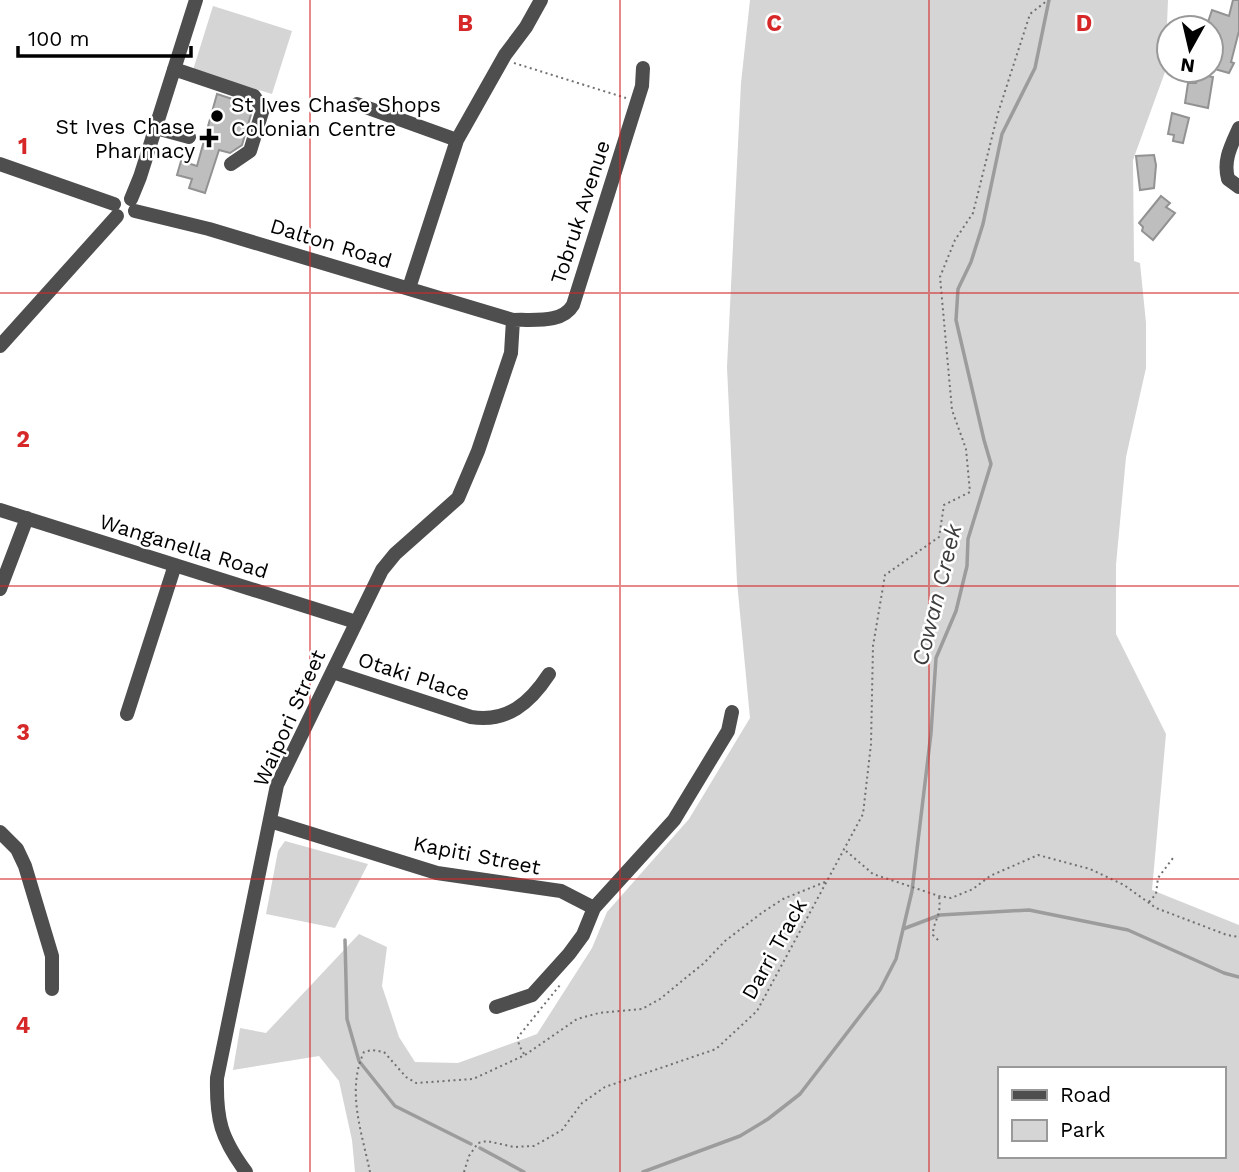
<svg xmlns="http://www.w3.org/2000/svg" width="1239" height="1172" font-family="'Work Sans',sans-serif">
<rect width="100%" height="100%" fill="#fff"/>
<path fill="#d5d5d5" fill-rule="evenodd" d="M750,0H1168L1165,72L1133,160L1134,261L1140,263L1146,323V368L1126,457L1116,565V634L1166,734L1152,890L1239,925V1172H355L352,1140L339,1081L319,1056L233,1070L240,1028L266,1033L359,934L387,947L382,986L399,1037L415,1062L458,1063L537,1034L592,948L607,912L689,819L750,718L737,582L727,367L741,83ZM999,1069H1223V1156H999Z
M213,6L292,31L272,94L193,70Z
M285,841L368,864L335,928L266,914L278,851Z"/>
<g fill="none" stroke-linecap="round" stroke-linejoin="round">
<path stroke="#9c9c9c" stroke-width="3.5" d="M903,929L940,915L1029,910L1128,930L1224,973L1239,977
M345,940L347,1019L359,1061L395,1106L471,1144
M480,1148L524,1172
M643,1172L740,1136L768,1119L800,1094L880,990L896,959L912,891L931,733L936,658L956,611L967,566L968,539L991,464L984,440L956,320L958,289L971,262L983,224L1002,134L1035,68L1049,0"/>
</g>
<path fill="#bebebe" stroke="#929292" stroke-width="2" d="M1233,0H1239V31L1231,62L1234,63L1229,73L1211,68V26L1207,25L1212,10L1229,16Z
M1197,74L1213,77L1208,108L1185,103L1188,83H1196Z
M217,94L248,104L252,111L242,145L230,153L219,150L205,193L189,188L192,179L177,175L181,161L197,166Z
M1172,113L1189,118L1183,143L1173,141L1174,135L1168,134Z
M1154,155L1156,165L1154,188L1140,190L1136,156Z
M1161,196L1170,203L1166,207L1175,213L1153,240L1142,231L1143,227L1139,223Z"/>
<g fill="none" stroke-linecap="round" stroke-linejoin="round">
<path stroke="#707070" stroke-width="2" stroke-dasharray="2 3.5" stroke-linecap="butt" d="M514,63L626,98
M846,851L873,874L939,896L951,898L973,889L990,876L1038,855L1090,869L1124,885L1156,908L1227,935L1239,937
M939,897C942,917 933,920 933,935L939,941
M1149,902L1156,894L1158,878L1173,858
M524,1054L519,1045L518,1037L560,985
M370,1172C362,1133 346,1090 364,1052L372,1050L384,1052L406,1077L416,1083L473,1079L525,1055L577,1019L599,1013L642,1009L660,999L704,963L725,941L763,912L783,899L825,882
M464,1172L469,1156L478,1143L487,1141L514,1147L534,1146L562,1130L582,1103L605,1087L716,1049L757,1011L863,814L871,744L873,646L885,575L939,537L944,505L970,492L966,449L952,410L940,277L955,240L973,213L998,113L1030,14L1048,0"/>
<path stroke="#4e4e4e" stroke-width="14" d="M174,69L254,96L263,109L250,151L231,164
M357,104L457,140
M156,128L189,137
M1239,128C1231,146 1223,160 1228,179L1239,187
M0,164L114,204
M131,199L140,177L196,0
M135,211L209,229L513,320C534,319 562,324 573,305L642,86L643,68
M409,288L457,140L505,55L526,27L541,0
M0,346L117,216
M0,510L356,622
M0,589L27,518
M333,672L471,717C507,723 530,703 549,674
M127,714L175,565
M270,821L437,873L561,891L594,908
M0,832L17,849L25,866L52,956V989
M496,1007L532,995L569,954L583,935L594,908L674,820L728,731L732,712
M246,1172C221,1138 216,1120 217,1078L277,785L382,570L395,554L458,498L478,451L511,353L513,320"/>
</g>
<path fill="none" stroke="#d62828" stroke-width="2" stroke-opacity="0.55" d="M310,0V1172M620,0V1172M929,0V1172M0,293H1239M0,586H1239M0,879H1239"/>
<g fill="#000" stroke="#fff" stroke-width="2.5">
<circle cx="217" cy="116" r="7"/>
<path d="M205.5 127.5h7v7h7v7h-7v7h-7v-7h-7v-7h7z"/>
</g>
<g text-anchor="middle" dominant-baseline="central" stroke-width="5" stroke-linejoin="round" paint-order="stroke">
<g font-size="21" fill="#000" stroke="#fff" text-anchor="start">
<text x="231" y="104">St Ives Chase Shops<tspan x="231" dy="24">Colonian Centre</tspan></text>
<text x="195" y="126" text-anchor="end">St Ives Chase<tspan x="195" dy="24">Pharmacy</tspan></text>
</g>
<g font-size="21" fill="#000" stroke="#fff">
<text transform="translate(580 212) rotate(-72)">Tobruk Avenue</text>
<text transform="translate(331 243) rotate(17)">Dalton Road</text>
<text transform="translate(184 546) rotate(17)">Wanganella Road</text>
<text transform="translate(414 676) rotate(18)">Otaki Place</text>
<text transform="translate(289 718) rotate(-66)">Waipori Street</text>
<text transform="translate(477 855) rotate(11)">Kapiti Street</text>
<text transform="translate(774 949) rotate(-61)">Darri Track</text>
</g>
<g font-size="23" font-style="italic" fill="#3d3d3d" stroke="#fff">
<text transform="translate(937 595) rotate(-76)">Cowan Creek</text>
</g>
</g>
<g font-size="23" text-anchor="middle" font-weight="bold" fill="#d62828" stroke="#fff" stroke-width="5" stroke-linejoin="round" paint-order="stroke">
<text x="465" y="31">B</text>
<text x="774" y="31">C</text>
<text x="1084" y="31">D</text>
<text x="23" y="154">1</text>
<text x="23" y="447">2</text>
<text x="23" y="740">3</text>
<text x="23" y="1033">4</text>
</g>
<rect x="998" y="1067" width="228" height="91" fill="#ffffff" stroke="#999999" stroke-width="2"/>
<rect x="1012" y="1090" width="35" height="10" fill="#4e4e4e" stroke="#999999" stroke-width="2"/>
<text x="1060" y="1102" font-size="21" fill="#000000">Road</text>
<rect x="1012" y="1120" width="35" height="21" fill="#d5d5d5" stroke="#999999" stroke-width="2"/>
<text x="1060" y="1137" font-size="21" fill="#000000">Park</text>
<g transform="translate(1190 49) rotate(188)"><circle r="33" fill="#ffffff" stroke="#999999" stroke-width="2"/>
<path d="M0-5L12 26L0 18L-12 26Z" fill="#000000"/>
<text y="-10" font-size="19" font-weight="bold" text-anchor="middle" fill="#000000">N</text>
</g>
<path d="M18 46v10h173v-10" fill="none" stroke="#000000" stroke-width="3.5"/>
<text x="28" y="46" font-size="21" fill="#000000" stroke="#ffffff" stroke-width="5" paint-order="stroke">100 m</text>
</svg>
